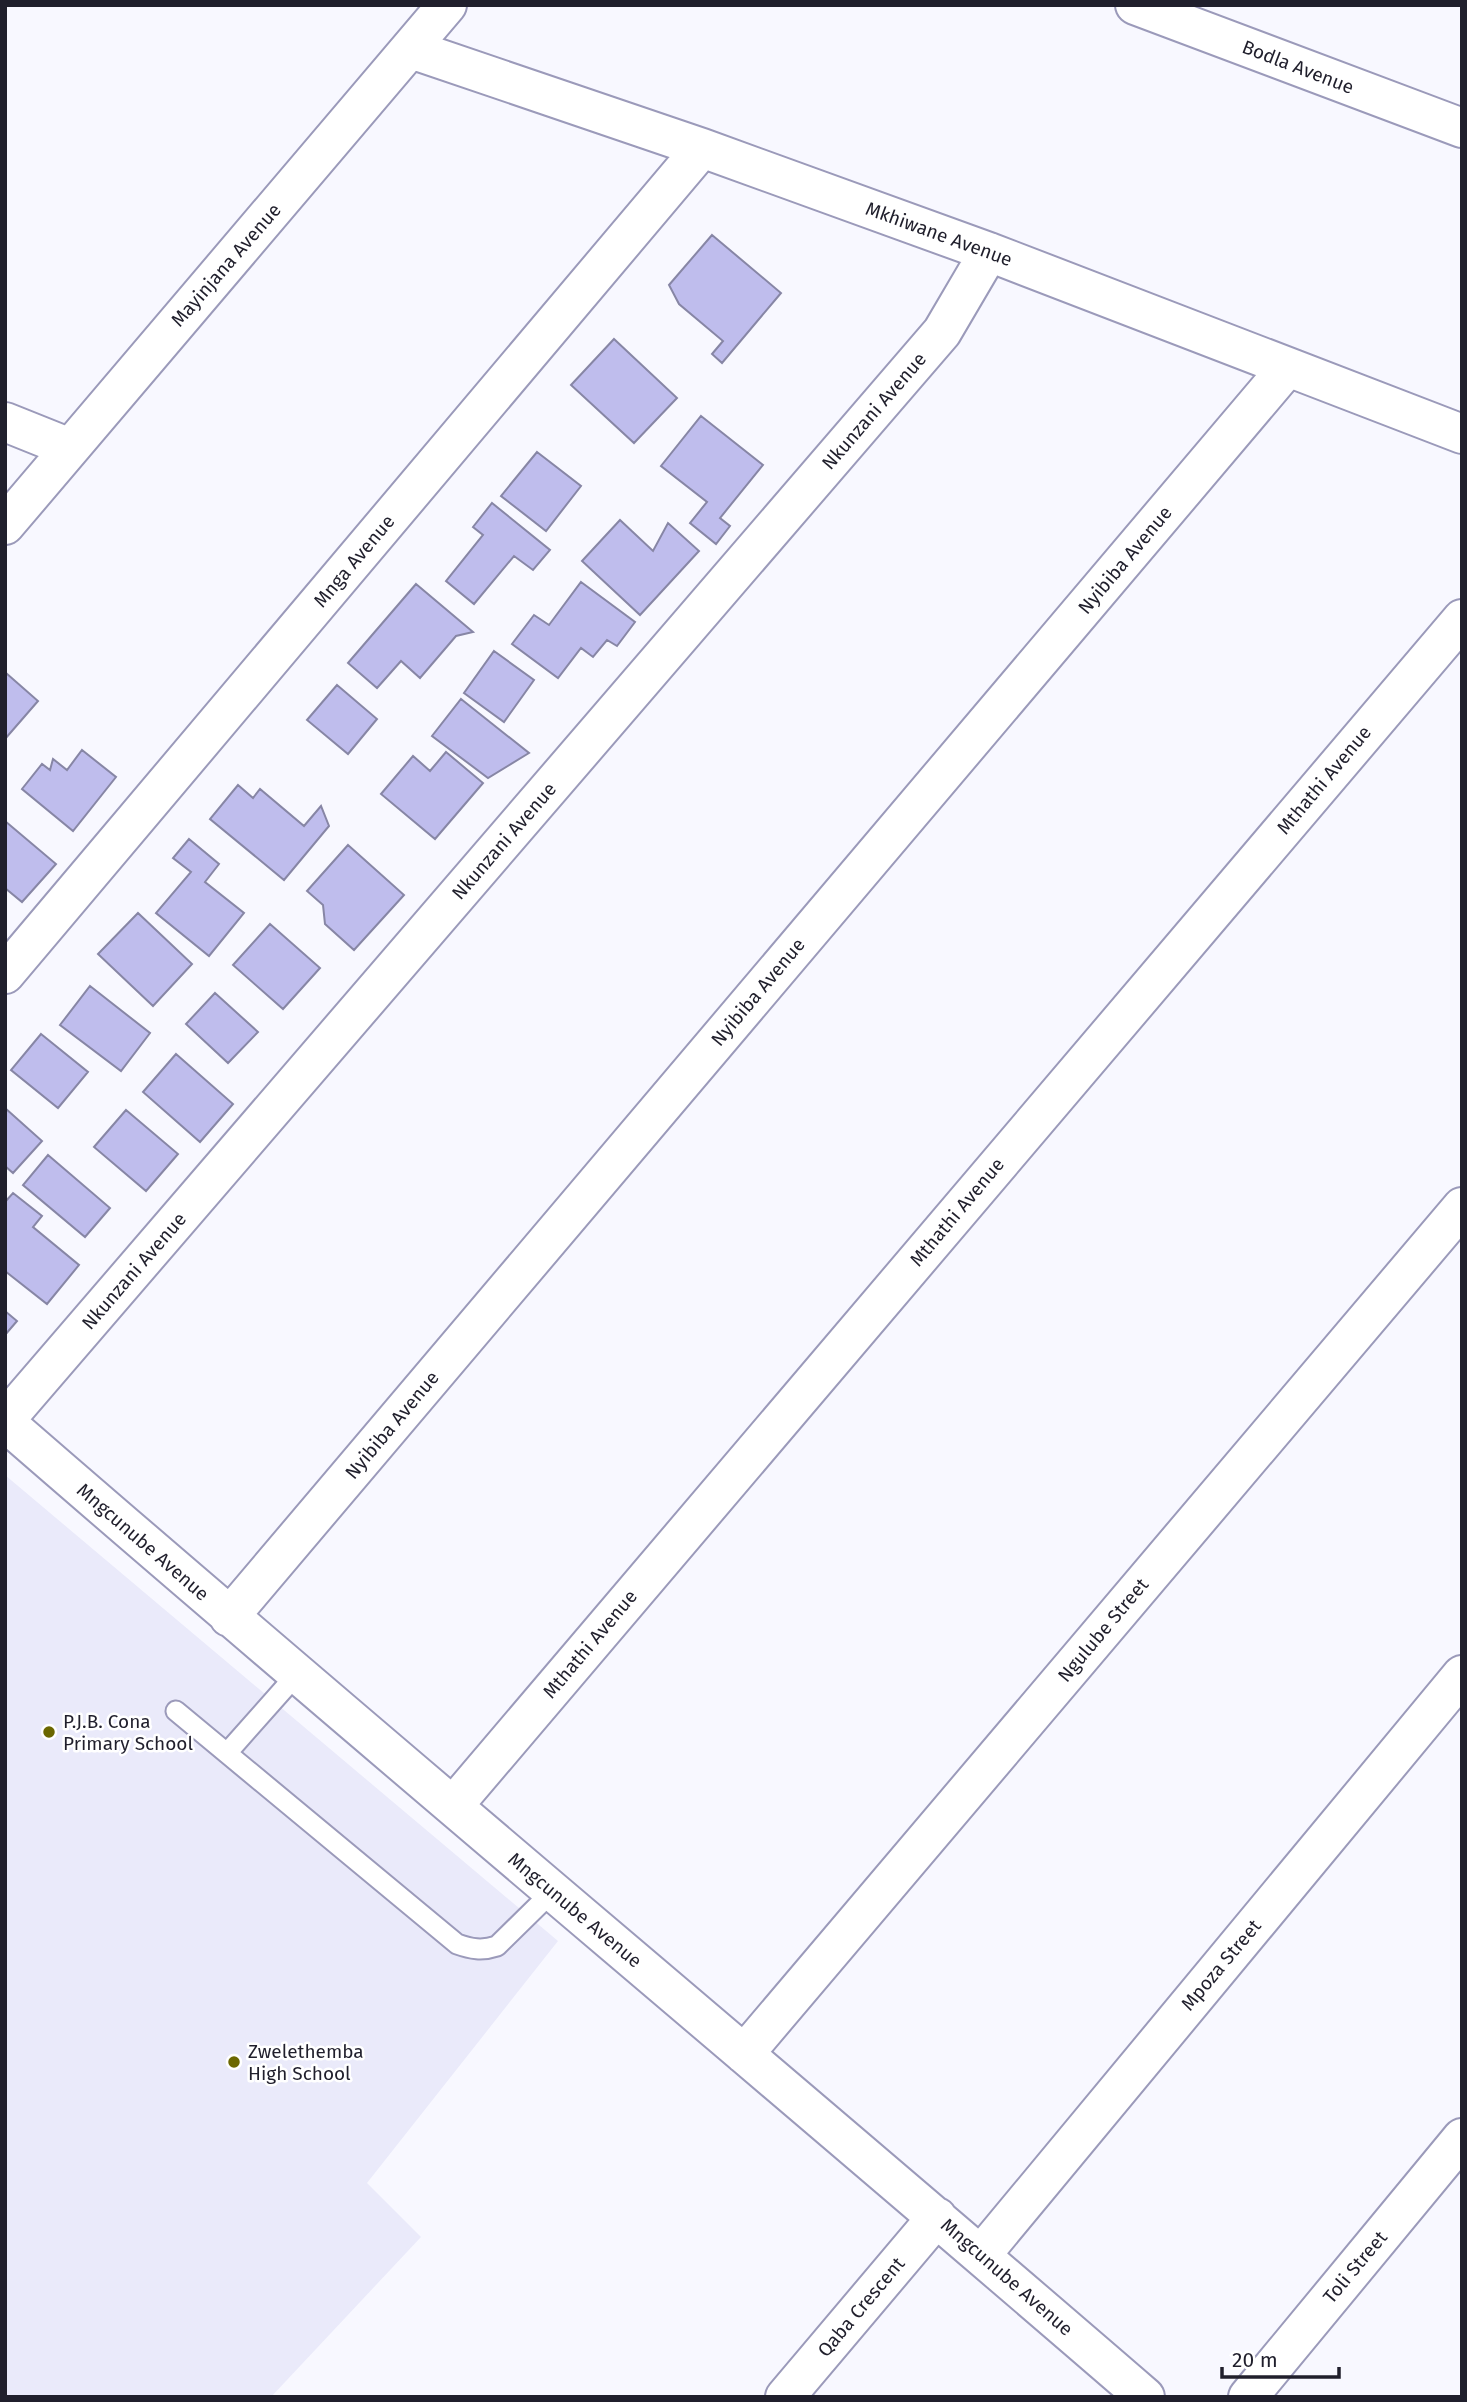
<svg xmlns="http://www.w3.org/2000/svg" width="1467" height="2402" font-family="'Fira Sans',sans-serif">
<rect width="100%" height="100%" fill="#f8f8ff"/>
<path fill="#eaeafa" d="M5,1475L558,1941L367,2183L421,2237L271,2397H5Z"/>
<path fill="#bfbded" stroke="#8786a5" stroke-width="2" d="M712,235L781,293L722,363L712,354L723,341L679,304L669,285Z
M614,339L677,398L634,443L571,385Z
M701,416L763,465L720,518L730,526L716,544L690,523L707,502L661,466Z
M537,452L581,486L546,531L501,496Z
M492,503L550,550L533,570L514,556L474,604L446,581L483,535L473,527Z
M620,520L653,551L668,523L699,551L640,615L582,561Z
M581,582L635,622L617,646L607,640L593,657L581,648L558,678L512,644L534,615L549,625Z
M416,584L473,632L456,636L420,678L401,661L377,688L348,663Z
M494,651L534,680L504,722L464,693Z
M5,664L6,673L38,701L5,739Z
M337,685L377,719L348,754L307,720Z
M461,699L529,753L488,778L432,736Z
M82,750L116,777L73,831L22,789L42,764L50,770L53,759L67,770Z
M446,752L483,783L435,839L381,794L413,756L430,771Z
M238,785L253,798L260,789L304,826L321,806L329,826L284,880L210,819Z
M5,821L56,864L22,902L5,888Z
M189,839L219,864L205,882L244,913L209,956L156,913L191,872L173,858Z
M348,845L404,895L354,950L325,924L323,905L307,891Z
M138,913L192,964L153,1006L98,954Z
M270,924L320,968L283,1009L233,965Z
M90,986L150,1033L121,1071L60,1025Z
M215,993L258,1032L228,1063L186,1024Z
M41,1034L88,1072L58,1108L11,1070Z
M176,1054L233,1104L200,1142L143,1092Z
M5,1108L42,1141L13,1173L5,1166Z
M126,1110L178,1154L146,1191L94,1147Z
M48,1155L110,1208L85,1237L23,1185Z
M13,1193L42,1216L33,1227L79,1265L47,1304L5,1271V1202Z
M5,1311L17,1321L5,1335Z"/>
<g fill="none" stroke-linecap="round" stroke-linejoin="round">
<defs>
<path id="lane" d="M176,1711L457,1944C471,1949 482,1951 497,1946L553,1891
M227,1753L297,1674"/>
<path id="street" d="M1135,5L1462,128
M411,49L702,148L989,252L1462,434
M5,422L70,448
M5,525L447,5
M5,974L702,148
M5,1420L942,332L989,252
M5,1422C382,1750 767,2070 1145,2397
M229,1617L1287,368
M453,1806L1462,619
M744,2054L1462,1207
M981,2255L1462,1675
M785,2397L937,2217
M1248,2397L1462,2138"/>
</defs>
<use href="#lane" stroke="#9b9aba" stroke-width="23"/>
<use href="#street" stroke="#9b9aba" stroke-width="42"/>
<use href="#lane" stroke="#fff" stroke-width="19"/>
<use href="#street" stroke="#fff" stroke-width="38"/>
</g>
<g fill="#6b6700" stroke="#fff" stroke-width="2.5">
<circle cx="49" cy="1732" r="7"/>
<circle cx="234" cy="2062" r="7"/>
</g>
<g text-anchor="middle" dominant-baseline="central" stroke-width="5" stroke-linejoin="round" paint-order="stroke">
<g font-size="19" fill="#201f2c" stroke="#fff">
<text transform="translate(1298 67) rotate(21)">Bodla Avenue</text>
<text transform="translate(939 234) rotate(20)">Mkhiwane Avenue</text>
<text transform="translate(226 265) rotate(-49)">Mayinjana Avenue</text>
<text transform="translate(874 411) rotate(-49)">Nkunzani Avenue</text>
<text transform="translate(1125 560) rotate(-50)">Nyibiba Avenue</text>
<text transform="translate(354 561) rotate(-50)">Mnga Avenue</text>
<text transform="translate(1324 780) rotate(-50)">Mthathi Avenue</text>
<text transform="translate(504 841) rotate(-49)">Nkunzani Avenue</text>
<text transform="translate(758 992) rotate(-50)">Nyibiba Avenue</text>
<text transform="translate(957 1212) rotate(-50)">Mthathi Avenue</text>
<text transform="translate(134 1271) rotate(-49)">Nkunzani Avenue</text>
<text transform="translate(392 1425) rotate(-50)">Nyibiba Avenue</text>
<text transform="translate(143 1542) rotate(41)">Mngcunube Avenue</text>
<text transform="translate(1103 1630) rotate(-50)">Ngulube Street</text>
<text transform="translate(590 1644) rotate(-50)">Mthathi Avenue</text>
<text transform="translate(575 1910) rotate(40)">Mngcunube Avenue</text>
<text transform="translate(1221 1965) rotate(-50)">Mpoza Street</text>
<text transform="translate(1355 2267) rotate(-50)">Toli Street</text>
<text transform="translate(1007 2277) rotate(41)">Mngcunube Avenue</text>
<text transform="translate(861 2307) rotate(-50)">Qaba Crescent</text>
</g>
<g font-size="19" fill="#201f2c" stroke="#fff" text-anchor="start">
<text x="63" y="1721">P.J.B. Cona<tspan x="63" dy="22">Primary School</tspan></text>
<text x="248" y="2051">Zwelethemba<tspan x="248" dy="22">High School</tspan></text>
</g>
</g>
<rect width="1467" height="2402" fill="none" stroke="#201f2c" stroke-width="14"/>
<path d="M1222 2367v10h117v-10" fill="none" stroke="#201f2c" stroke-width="3.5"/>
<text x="1232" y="2367" font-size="21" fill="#201f2c" stroke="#ffffff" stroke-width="5" paint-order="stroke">20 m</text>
</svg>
